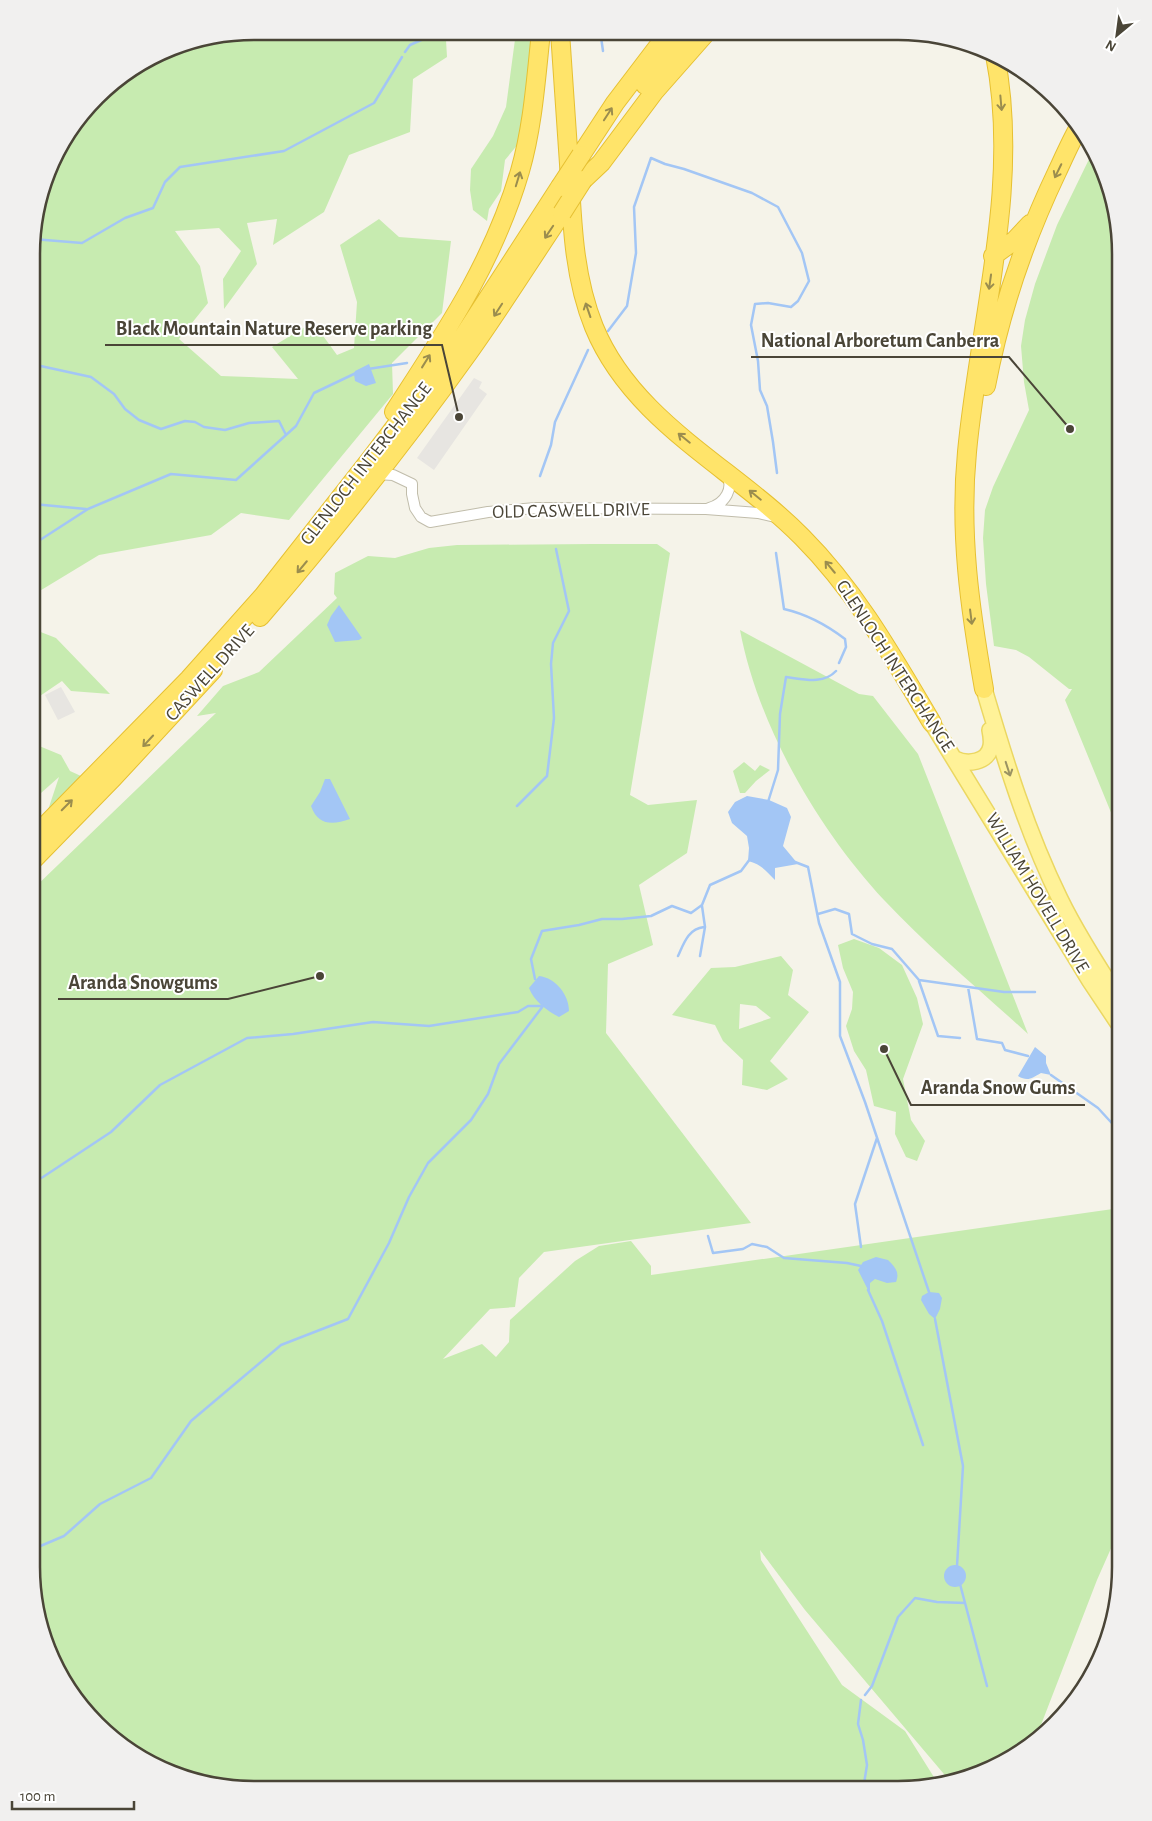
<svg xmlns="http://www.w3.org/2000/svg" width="1152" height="1821" font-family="'Alegreya Sans',sans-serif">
<rect width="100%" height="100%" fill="#f5f3e9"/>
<path fill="#c7ebb0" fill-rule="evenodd" d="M254,31L468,32L446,40L447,57L413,79L410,132L349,155L324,212L273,245L277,219L247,223L257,264L224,309L223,279L241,251L219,228L175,231L200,266L208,303L179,339L221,376L298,379L272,347L313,322L337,355L354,348L357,302L340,245L379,219L399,237L451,241L442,313L392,363L393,394L289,520L241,513L211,535L99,555L33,595V226L54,155L107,87L169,48Z
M516,32H534L531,77L519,143L505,160L501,191L489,209L487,221L473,210L470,190L471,169L493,136L506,107Z
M1093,151L1104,169L1121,254V837L1065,700L1072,689H1069L1029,657L1016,650L994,646L986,584L983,538L985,510L993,487L1029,410L1024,382L1021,346L1025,320L1035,284L1057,225Z
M593,544H657L670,553L630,795L648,805L697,800L687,853L639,885L653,945L608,964L606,1033L751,1223L544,1252L519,1278L515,1307L490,1309L443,1359L482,1344L496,1357L509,1342L510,1320L575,1261L599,1246L631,1241L651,1266V1275L1120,1208V1528L1097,1580L1034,1743L983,1773L949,1780L805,1610L760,1550L761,1560L842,1685L905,1731L937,1782L898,1790L226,1788L169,1773L119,1744L78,1703L48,1652L31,1567L32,890L216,713L197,716L223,686L259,672L337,598L334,594L335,573L368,556L395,558L429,548L457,545Z
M33,629L56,638L110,694L71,691L62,681L37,698L32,720Z
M740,630L859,694L873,696L918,754L1028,1034C980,990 929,948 884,900C818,829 758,726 740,630Z
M32,743L61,755L70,771L81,776L46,816L59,777L32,801Z
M744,762L755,771L760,765L770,770L756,781L745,793H740L733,771Z
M854,939L879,948L902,965L917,998L923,1024L903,1079L911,1120L925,1141L917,1161L906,1157L895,1134L896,1112L874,1106L866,1070L854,1051L846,1026L852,1009L853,992L843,968L838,945Z
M781,956L793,970L788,995L809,1012L770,1061L788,1079L767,1090L742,1085L743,1060L723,1041L715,1025L672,1015L711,968L735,967ZM740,1004L756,1006L771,1018L739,1029Z"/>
<path fill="#e7e5e1" d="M474,378L482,382L479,388L487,394L434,470L417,458Z
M61,687L75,712L58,720L45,695Z"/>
<path fill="#a3c6f5" d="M369,364L376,383L366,386L355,381L354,374L355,371Z
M339,605L362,638L359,640L335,642L327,625L331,616Z
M325,779H330L350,819C333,825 318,826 311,806L320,792Z
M747,796L769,800L787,808L791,817L783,846L798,864L775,868V880C766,871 761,864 748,861L749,848L747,836L732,823L728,812L735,802Z
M539,976C556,978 569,995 569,1011L559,1017C547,1011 534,1001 529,988Z
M1035,1047L1046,1056V1063L1051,1075L1041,1073C1032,1078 1028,1082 1018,1076Z
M876,1257L888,1260C895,1267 900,1272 896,1282L887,1283L875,1279L870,1283V1291L868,1290L858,1270L863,1262Z
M929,1292L939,1293L942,1298L940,1309L935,1319L929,1314L921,1300L922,1296Z
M944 1576a11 11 0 1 1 22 0a11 11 0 1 1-22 0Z"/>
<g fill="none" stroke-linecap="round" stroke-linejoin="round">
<path stroke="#a3c6f5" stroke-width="2.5" d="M603,51L601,37L603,32
M405,52L410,45L439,32
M33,239L82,243L125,218L153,208L165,182L180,167L284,151L374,103L402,57
M608,331L627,306L636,253L634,207L651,158L665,164L684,169L752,193L778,207L802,253L809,281L798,301L791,307L768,303L755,304L751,325L758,361L760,390L767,406L773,442L777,473
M33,366L36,365L91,377L114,394L125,409L139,420L161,429L185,421L195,422L204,427L225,430L249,423L279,421L286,435
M368,369L407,363
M540,476L551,445L555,422L588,350
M33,504L86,509
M33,549L40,540L88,509L171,474L236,480L296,426L314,393L356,373
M776,553L784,609C806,614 828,626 845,639L846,647L839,663
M768,802L778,770L780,714L786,677C803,679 823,685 836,671
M517,806L547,776L554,718L551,664L553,643L569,611L556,549
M795,862L808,867L819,923L840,982V1036L865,1102L929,1292
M818,914L835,909L849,914L852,934L872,944L892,949L919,980L1004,992H1035
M678,956C684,943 688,929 704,927
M700,956L705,927L702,906
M535,979L531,959L542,931L579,925L602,919H622L651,916L672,906L691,913L702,905L710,885L741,871L750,859
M919,981L938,1036L960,1038
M968,987L977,1039L1002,1043L1005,1050L1028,1056
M1051,1075L1098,1108L1120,1132
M32,1183L43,1177L111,1132L160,1085L247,1038L293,1034L373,1022L429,1026L518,1012L528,1006H543
M708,1236L713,1253L743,1249L752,1244L767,1247L784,1258L847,1263L861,1266
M861,1247L855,1204L877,1138
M868,1290L882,1321L923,1445
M935,1319L963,1466L957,1566
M31,1550L64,1536L100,1504L151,1478L191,1421L281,1345L348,1319L389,1243L409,1197L428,1163L471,1120L488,1094L499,1064L543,1006
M960,1584L987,1686
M865,1695L872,1686L898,1617L915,1598L937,1602L965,1603
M861,1700L858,1724L863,1740L867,1765L863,1790"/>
<defs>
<path id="minor" d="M376,474L393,475L412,484V494L415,508L421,517L430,522L488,512L536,508L706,509L758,513L775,517
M709,508C725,504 735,488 726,473"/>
<path id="primary" d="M984,689C1005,760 1027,832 1060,899C1077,934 1099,968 1120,1000
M932,723L1090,981L1120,1026
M955,759C967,765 988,763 991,746C992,741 991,735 990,730"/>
<path id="motorway" d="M560,32C563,76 566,120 569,164C572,220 573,275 594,327C633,422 733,467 802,537C856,591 893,657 932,723
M645,85L686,33
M581,155L615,103L669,32
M583,180L601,163L654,92L706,33
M993,256L1015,240L1030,224
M986,386C1000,312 1025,239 1057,172C1064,157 1071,141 1079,127
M394,412C445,333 493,263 520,171C533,126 536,78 541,32
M260,617C333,532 404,443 469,352C501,307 531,259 562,213
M984,689C970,609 959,533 967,452C979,322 1021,186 995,55
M32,839L189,679L263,596L369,461L461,340L560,187
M32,861L114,777L213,670"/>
</defs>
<use href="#minor" stroke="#c1bdab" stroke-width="12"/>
<use href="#primary" stroke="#ebd762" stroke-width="18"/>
<use href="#motorway" stroke="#e6c032" stroke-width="20"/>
<use href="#minor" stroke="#fff" stroke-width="10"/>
<use href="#primary" stroke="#fff298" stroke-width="15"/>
<use href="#motorway" stroke="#ffe46a" stroke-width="18"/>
<defs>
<path id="motorway-bridge" d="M560,187L581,155
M562,213L583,180"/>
</defs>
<use href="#motorway-bridge" stroke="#e6c032" stroke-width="20" stroke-linecap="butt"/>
<use href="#motorway-bridge" stroke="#ffe46a" stroke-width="18"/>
</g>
<defs><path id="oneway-shaft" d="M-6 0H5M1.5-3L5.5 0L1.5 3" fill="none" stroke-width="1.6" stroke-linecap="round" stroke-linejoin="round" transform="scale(1.25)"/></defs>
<g stroke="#9b8d4e">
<use href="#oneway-shaft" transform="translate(1001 103) rotate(85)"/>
<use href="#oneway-shaft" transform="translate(608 114) rotate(-57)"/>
<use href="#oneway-shaft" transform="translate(1058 171) rotate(116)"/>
<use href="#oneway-shaft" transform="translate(518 179) rotate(-73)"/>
<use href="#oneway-shaft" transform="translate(549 232) rotate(124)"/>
<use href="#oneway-shaft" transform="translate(990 282) rotate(98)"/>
<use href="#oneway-shaft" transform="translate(498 310) rotate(123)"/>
<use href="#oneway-shaft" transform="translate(588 310) rotate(-109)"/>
<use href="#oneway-shaft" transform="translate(426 361) rotate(-58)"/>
<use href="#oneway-shaft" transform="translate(684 438) rotate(-141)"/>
<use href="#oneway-shaft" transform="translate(755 495) rotate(-141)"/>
<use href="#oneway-shaft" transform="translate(302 567) rotate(130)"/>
<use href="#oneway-shaft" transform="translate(830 567) rotate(-130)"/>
<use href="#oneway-shaft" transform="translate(971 617) rotate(83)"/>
<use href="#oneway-shaft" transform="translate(148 741) rotate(133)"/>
<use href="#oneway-shaft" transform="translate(67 805) rotate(-45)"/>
</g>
<use stroke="#9b9363" href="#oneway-shaft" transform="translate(1008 769) rotate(72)"/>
<g text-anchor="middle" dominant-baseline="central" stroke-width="4" stroke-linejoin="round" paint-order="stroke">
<g font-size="19" fill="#4a4537" stroke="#fff">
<text transform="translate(366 464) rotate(-52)">GLENLOCH INTERCHANGE</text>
<text transform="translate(571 511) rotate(-1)">OLD CASWELL DRIVE</text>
<text transform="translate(895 666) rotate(57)">GLENLOCH INTERCHANGE</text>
<text transform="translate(210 673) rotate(-48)">CASWELL DRIVE</text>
<text transform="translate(1037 893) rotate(59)">WILLIAM HOVELL DRIVE</text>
</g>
</g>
<path d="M0 0H1152V1821H0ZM254 40H898A214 214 0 0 1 1112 254V1567A214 214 0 0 1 898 1781H254A214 214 0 0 1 40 1567V254A214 214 0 0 1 254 40Z" fill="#f1f0ef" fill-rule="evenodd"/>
<path fill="none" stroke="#4a4537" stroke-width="2.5" d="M254 40H898A214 214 0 0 1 1112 254V1567A214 214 0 0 1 898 1781H254A214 214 0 0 1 40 1567V254A214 214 0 0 1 254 40Z"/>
<path fill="none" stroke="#4a4537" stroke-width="2" d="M459 417L442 345H105M1070 429L1009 357H751M320 976L228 999H58M884 1049L911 1105H1085"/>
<g fill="#4a4537" stroke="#fff" stroke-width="2">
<circle cx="459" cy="417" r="5"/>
<circle cx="1070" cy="429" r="5"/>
<circle cx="320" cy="976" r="5"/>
<circle cx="884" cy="1049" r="5"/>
</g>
<g font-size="20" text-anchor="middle" font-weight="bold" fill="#4a4537" stroke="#fff" stroke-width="4" stroke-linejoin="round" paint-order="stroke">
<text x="274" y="335">Black Mountain Nature Reserve parking</text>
<text x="880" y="347">National Arboretum Canberra</text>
<text x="143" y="989">Aranda Snowgums</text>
<text x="998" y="1094">Aranda Snow Gums</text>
</g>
<g transform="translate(1117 35) rotate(209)" stroke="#ffffff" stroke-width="4" paint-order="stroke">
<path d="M0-4L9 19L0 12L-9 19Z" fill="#4a4537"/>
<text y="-8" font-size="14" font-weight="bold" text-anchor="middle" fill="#4a4537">N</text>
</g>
<path d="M12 1801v8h122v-8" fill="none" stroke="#4a4537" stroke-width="2.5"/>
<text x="20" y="1801" font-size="15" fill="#4a4537" stroke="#ffffff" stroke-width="4" paint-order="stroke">100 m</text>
</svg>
